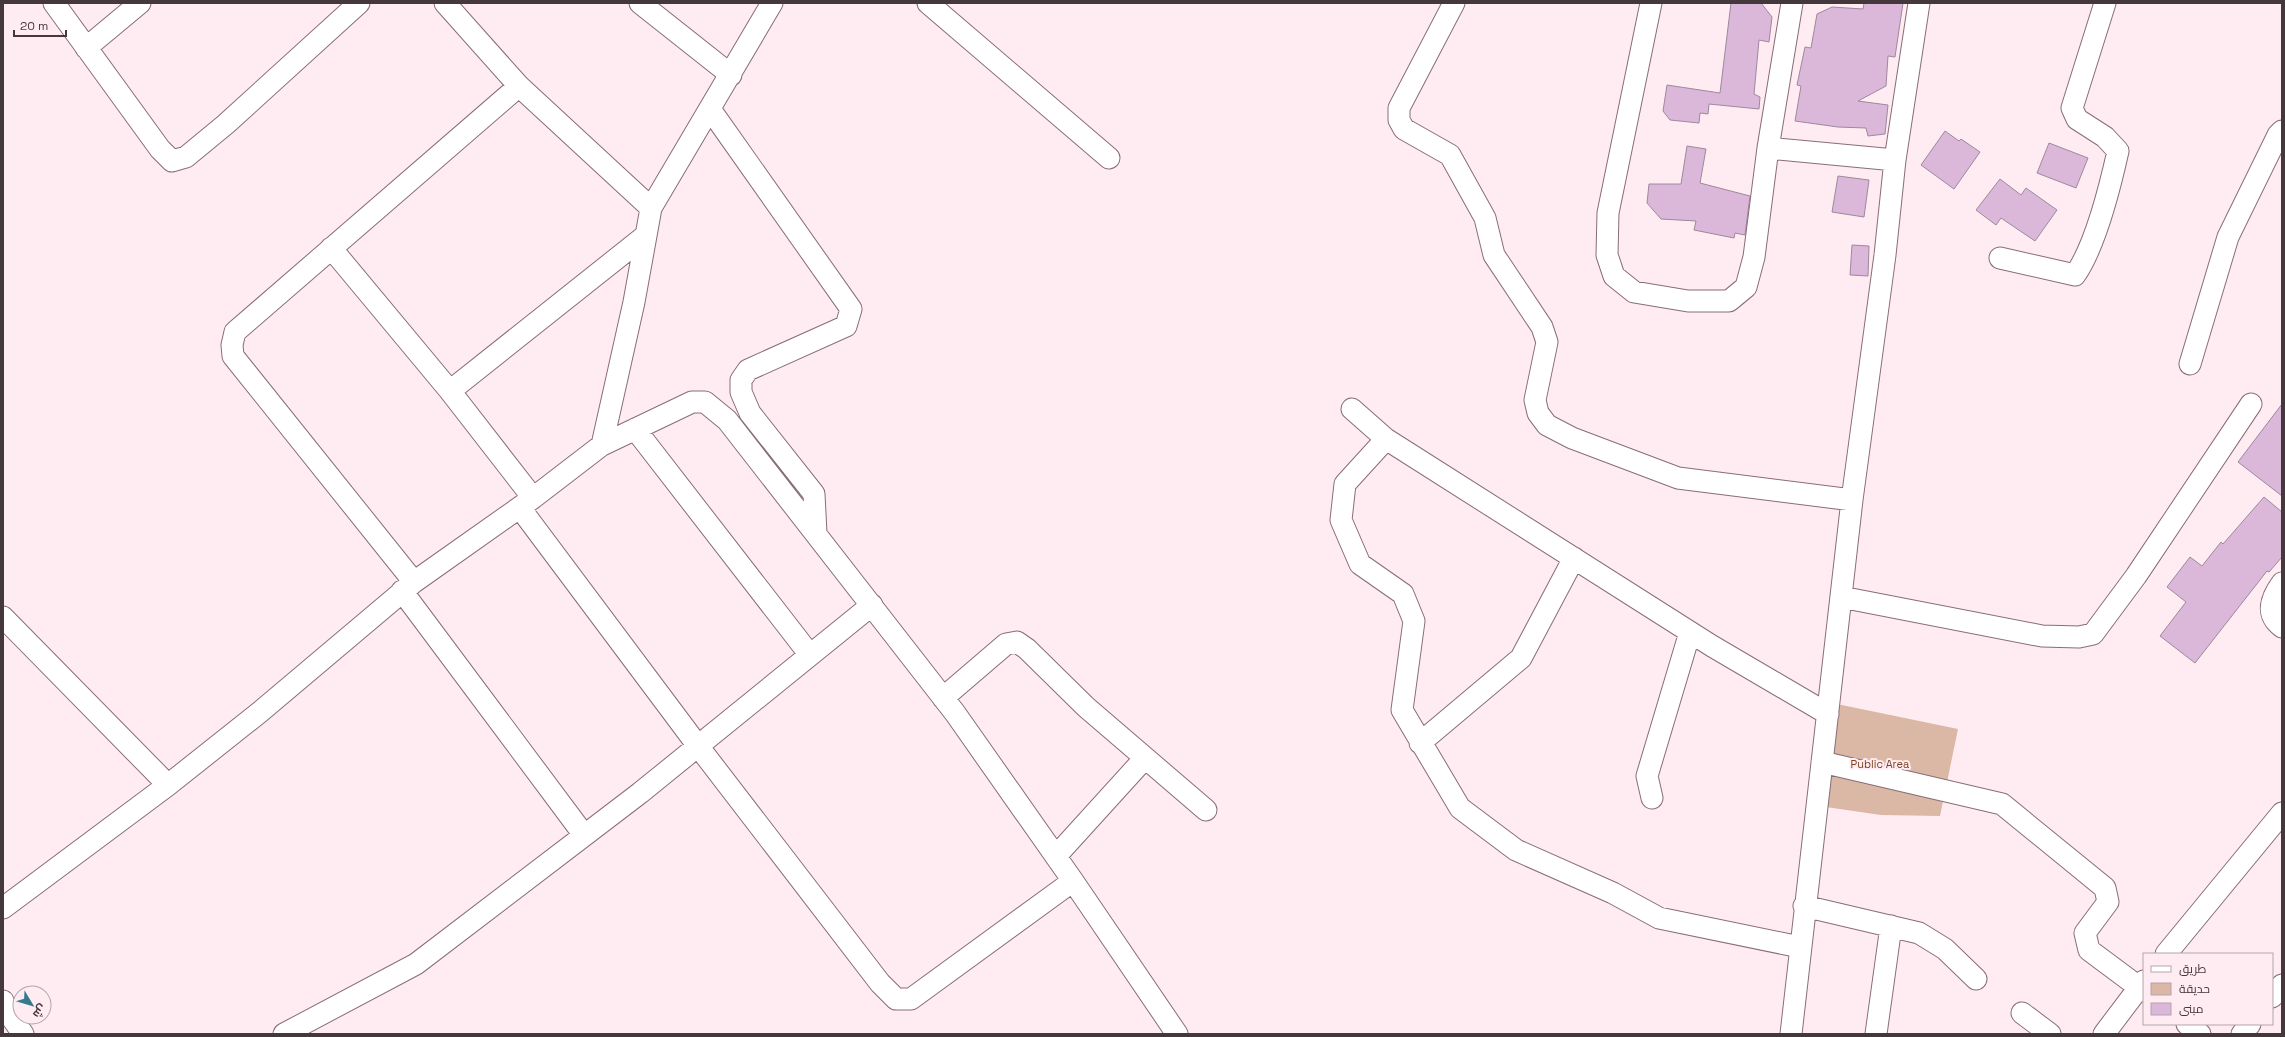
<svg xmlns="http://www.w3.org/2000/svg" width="2285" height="1037" font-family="'Space Grotesk',Cairo,sans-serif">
<rect width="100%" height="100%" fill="#ffecf3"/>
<path fill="#dbb7a5" d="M1837,704L1958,729L1940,816L1881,815L1819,806Z"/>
<path fill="#dbb7da" stroke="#9d899c" d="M1731,3H1761L1772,17L1769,42L1759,40L1754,94L1760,97L1759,109L1709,104L1708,114L1700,113L1699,123L1670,120L1663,111L1667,85L1720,93Z
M1864,3H1903L1895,57L1888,56L1886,86L1858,101L1888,105L1885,134L1868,136L1866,128L1838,127L1795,121L1801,86L1797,85L1805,47L1811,48L1817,14L1832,7L1863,9Z
M1945,131L1959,141L1961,139L1980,152L1954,189L1921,165Z
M2049,143L2088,158L2076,188L2037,173Z
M1687,146L1706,149L1700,183L1750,196L1745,235L1735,233L1734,238L1694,230L1696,221L1661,219L1647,203L1649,184H1681Z
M1838,176L1869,180L1864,217L1832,212Z
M2000,179L2021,195L2026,188L2057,210L2035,241L2001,218L1996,225L1976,210Z
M1852,245L1869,246L1868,276L1850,275Z
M2282,404V496L2238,462Z
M2264,497L2282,512V557L2269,572L2267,571L2195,663L2160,636L2186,602L2167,587L2190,557L2202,566L2221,542L2223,544Z"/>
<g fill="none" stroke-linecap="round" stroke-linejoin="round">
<defs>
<path id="minor" d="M54,3L160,149L172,161L186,157L226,124L359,3
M445,3L519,86L651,208
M640,3L731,75
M928,3L1109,158
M1454,3L1399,108V120L1404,129L1450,155L1485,218L1494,255L1542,327L1547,342L1535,400L1538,413L1547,425L1572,438L1678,478L1852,500
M1651,3L1608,213L1607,255L1614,276L1634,292L1688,301H1729L1746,287L1754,257L1768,148L1792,3
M86,48L140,3
M710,109L851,309L846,326L748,370L741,380V392L750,413L814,494L816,533
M1768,148L1895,160
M331,248L450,391L533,498
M2000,258L2075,275C2096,245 2110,187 2118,151L2105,137L2077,119L2072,108L2105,3
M2190,364L2228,237L2278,135L2282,131
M450,391L645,236
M1352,409L1386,439L1712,646L1828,714
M635,429L810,655
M1386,439L1345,484L1341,520L1360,564L1403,594L1414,621L1402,710L1460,808L1516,850L1613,893L1659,918L1800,947
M602,445L634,302L651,208L772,3
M520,508L698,746L880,983L896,999H911L1073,881
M414,582L233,356L232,345L235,332L519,86
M2282,583C2271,598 2265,614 2282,627
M402,591L584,835
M1841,597L2042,636L2079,637L2093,634L2136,576L2251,404
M3,617L168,785
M943,698L1006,644L1017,642L1027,649L1086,707L1206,810
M1420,743L1521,658L1574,558
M1822,762L2002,804L2105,888L2108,902L2085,933L2089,950L2144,991
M1652,798L1647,776L1690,632
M1056,856L1145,758
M1804,906L1919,933L1945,949L1976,979
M3,908L168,785L260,712L414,582L533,498L602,445L692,402H705L727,420L955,713L1073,881L1177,1034
M2166,954L2282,813
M2272,997L2282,985
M3,1001L7,1011L23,1034
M2022,1013L2050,1034
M2187,1024L2200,1034
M284,1034L416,964L640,793L872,605
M1791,1034L1852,500L1885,255L1895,160L1919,3
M1876,1034L1891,926
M2104,1034L2144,981
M2242,1034L2250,1024"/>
</defs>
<use href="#minor" stroke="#886d77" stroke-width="23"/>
<use href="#minor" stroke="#fff" stroke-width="21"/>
</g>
<g text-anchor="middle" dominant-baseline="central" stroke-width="4" stroke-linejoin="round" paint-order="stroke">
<g font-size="11" fill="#7d4320" stroke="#ffecf3">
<text x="1880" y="764">Public Area</text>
</g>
</g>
<rect width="2285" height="1037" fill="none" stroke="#44383c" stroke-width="8"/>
<rect x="2143" y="953" width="130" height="72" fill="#ffecf3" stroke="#b4a4aa"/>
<rect x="2151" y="966" width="20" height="6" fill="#ffffff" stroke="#b4a4aa"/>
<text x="2179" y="973" font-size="12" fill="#44383c">طريق</text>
<rect x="2151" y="983" width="20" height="12" fill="#dbb7a5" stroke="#b4a4aa"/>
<text x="2179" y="993" font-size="12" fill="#44383c">حديقة</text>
<rect x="2151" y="1003" width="20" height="12" fill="#dbb7da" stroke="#b4a4aa"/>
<text x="2179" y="1013" font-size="12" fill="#44383c">مبنى</text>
<g transform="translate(32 1005) rotate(128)"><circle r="19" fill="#ffecf3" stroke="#b4a4aa"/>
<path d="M0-3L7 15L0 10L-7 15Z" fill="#377a8b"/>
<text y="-6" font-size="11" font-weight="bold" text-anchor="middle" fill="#44383c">ش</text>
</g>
<path d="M14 30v6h52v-6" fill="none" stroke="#44383c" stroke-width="2"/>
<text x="20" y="30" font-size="12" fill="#44383c" stroke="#ffecf3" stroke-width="3" paint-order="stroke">20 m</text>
</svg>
